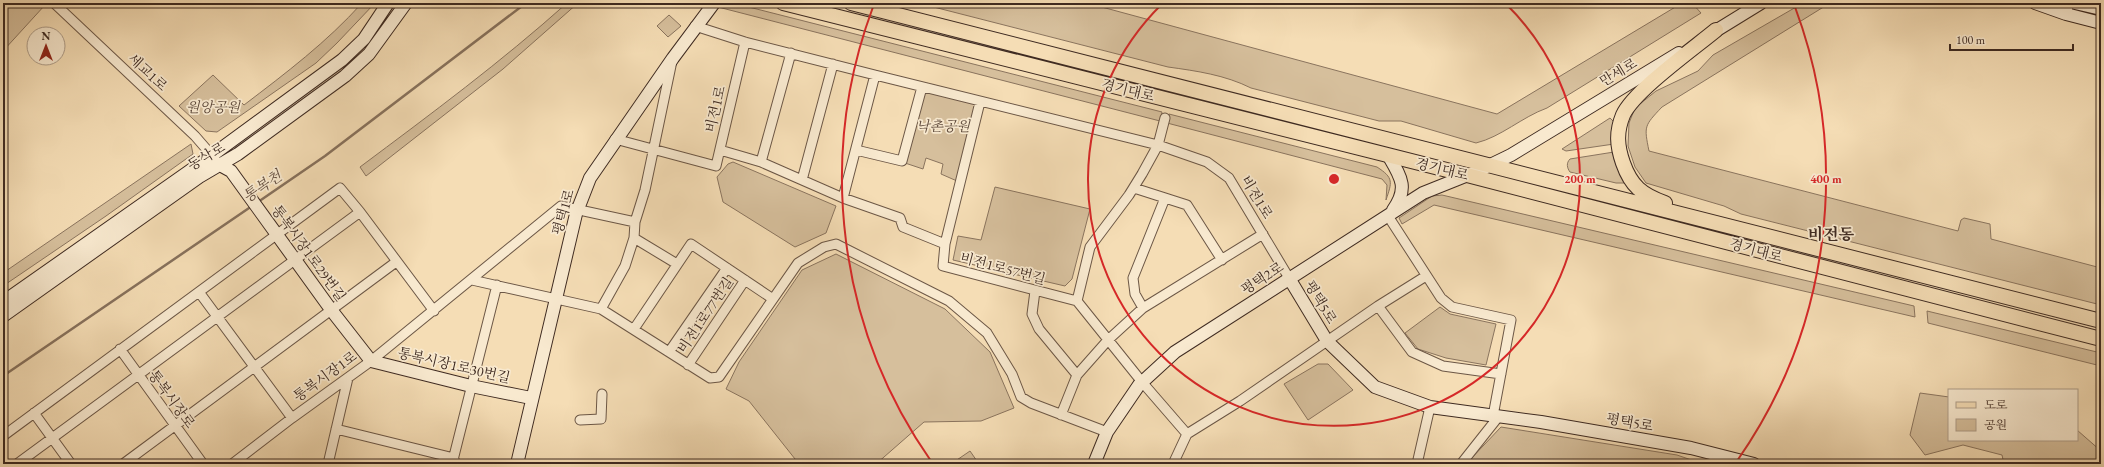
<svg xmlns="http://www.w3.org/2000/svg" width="2104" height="467" font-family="'EB Garamond','Noto Serif KR',serif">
<rect width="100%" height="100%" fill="#f5ddb5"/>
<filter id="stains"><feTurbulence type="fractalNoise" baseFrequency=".005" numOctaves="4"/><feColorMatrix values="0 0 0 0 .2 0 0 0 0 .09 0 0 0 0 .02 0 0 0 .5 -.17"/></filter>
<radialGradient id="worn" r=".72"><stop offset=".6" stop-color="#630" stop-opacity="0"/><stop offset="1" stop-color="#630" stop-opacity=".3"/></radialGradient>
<path fill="#d6bf9c" stroke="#8a745e" d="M3,3H43L45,5L3,51Z
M362,3H375L337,43L316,63L217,132L206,131L179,106L213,75L244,105C286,73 327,42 362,3Z
M567,3H578L503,69L366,176L360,167C431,114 501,62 567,3Z
M723,3H733L1162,112L1160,121L718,7Z
M918,3H1087L1497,114L1682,3H1692L1701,13L1547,108C1522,117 1501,137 1476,143L1401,121H1379L1251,88C1225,75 1197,71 1168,67Z
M1803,3H1830L1662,107C1644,126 1644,126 1649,151L1958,231L1961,220L1964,218L1990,224L1991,239L2101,268V305L1741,214L1724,206L1646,183L1635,167L1628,146L1629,123L1635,108L1656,91L1698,71L1713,55Z
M669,15L681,26L668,37L657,26Z
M928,91L975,104L957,181L941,174L943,164L926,158L923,169L905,163L922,94Z
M1169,114L1377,167C1394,178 1392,182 1386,200L1387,185L1382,179L1167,123Z
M1610,118L1614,122V144L1566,151L1562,149Z
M191,144L193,154L106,216L3,286V273Z
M1614,152L1625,178L1624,183H1616L1570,172C1567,168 1566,163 1570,159Z
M733,162L836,206L826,233L795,247L723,202L717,177L728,164Z
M995,187L1090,209L1072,279L1065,286L953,260L958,236L981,240Z
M1442,195L1914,306L1915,317L1434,205L1402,224L1399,218L1432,196Z
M836,254L945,309L990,352L1014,408L981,421L924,422L876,464H799L749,401L726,389L739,362L802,270Z
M1440,307L1450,314L1496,324L1486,365L1446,358L1418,349L1405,333Z
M1927,311L2101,353V366L1928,323Z
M1318,364H1328L1353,390L1308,420L1284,384Z
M1920,393L1949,397V440H2077V430L2101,451V464H2004L2002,455L1963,445L1925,455L1910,435Z
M1501,427L1677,455L1703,464H1466Z
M970,451L979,464H951Z"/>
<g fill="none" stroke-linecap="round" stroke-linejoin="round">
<path stroke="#87715c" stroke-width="2.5" d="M258,202L325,156L526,3
M3,376L252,206"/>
<defs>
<path id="street" d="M54,3L195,136L215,159
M2066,14L2069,3
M695,26L745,42L875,75L1158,145L1207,162L1229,178L1289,278
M980,102L945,244L943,266L1077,301L1142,382L1187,434
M615,139L716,166L745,42
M720,150L761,162L843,198L900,218L903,227L945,244
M856,150L902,161L922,87
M761,162L791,53
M802,180L833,64
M1134,188L1187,205L1222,260
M843,198L875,75
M360,212L434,311
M1388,216L1441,298L1452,307L1511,320L1493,416
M634,238L677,264
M472,280L601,309L710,378L719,377L798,263L824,247L836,244L949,301L987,333L1012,374L1021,397L1031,403L1107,432
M1035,291L1032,314L1039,329L1077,375
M199,292L292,418
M1077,301L1090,247L1129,195L1142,174L1158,145L1165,118
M1378,306L1412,352L1443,366L1501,374
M1143,308L1135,294L1133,278L1165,198
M601,309L625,266L634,238L635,222L645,190L672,61
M634,329L691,244L773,299
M120,349L203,464
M669,352L727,268
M688,365L745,280
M34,413L71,464
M1061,415L1077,375L1108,340L1143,308L1263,234
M580,420L601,419L602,394
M336,429L454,458
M3,436L340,188L360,212L17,464
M123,464L396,262
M232,464L292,418L371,361L561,206L635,222
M328,464L348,378
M452,464L497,285
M1173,464L1187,434L1240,401L1378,306L1426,276
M1417,464L1430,407
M1461,464L1499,416"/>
<path id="secondary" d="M2035,3L2066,14L2101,23
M2075,3L2101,9
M1709,35L1761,3
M1388,155C1401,177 1409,188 1393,210
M220,165L231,171L332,311L371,361L471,386L531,398
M1289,278L1327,341L1375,387L1430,407L1541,422L1691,448L1754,464
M3,302L211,156L342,60L364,39L388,3
M3,316L199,177L238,154L345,76L369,54L406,3
M517,464L576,214L590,178L673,58L714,3
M1094,464L1107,432L1139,385L1175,352L1423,193L1478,171L1511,155L1679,53"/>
<path id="primary" d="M783,3L1467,175L2101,339
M851,3L2101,321
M1665,203C1642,195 1631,186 1623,163C1617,146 1616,132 1623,115C1634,91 1693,49 1716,30"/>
</defs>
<use href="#street" stroke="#6c5746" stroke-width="11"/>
<use href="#secondary" stroke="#3e2a21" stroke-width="14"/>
<use href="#primary" stroke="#3e2a21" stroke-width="16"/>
<use href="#street" stroke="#f8e9cf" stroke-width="9"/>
<use href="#secondary" stroke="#f8e9cf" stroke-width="12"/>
<use href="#primary" stroke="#f5ddb5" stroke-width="14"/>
</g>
<g fill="none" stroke="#d62828" stroke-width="2">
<path d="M1506 4A246 246 0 1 1 1162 4"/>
<path d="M931 461A492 492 0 0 1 873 7M1795 7A492 492 0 0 1 1737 461"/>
</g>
<g text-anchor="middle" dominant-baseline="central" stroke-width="3.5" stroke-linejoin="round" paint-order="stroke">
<g font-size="14" fill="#3e2a21" stroke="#f8e9cf">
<text transform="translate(148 72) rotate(43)">세교1로</text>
<text transform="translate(1618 72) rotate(-31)">만세로</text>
<text transform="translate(1128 90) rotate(14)">경기대로</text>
<text transform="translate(715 109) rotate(-77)">비전1로</text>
<text transform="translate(206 156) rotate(-31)">동삭로</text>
<text transform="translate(1442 169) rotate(14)">경기대로</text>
<text transform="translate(1257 197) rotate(59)">비전1로</text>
<text transform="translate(563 212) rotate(-74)">평택1로</text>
<text transform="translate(1756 250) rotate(15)">경기대로</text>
<text transform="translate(309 253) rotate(54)">통복시장1로29번길</text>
<text transform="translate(1003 268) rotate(15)">비전1로57번길</text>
<text transform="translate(1262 278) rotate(-33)">평택2로</text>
<text transform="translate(1321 302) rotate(59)">평택5로</text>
<text transform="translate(705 315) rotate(-56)">비전1로77번길</text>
<text transform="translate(454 365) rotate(13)">통복시장1로30번길</text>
<text transform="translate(325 376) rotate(-36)">통복시장1로</text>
<text transform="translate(172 399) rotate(54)">통복시장로</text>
<text transform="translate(1630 422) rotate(10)">평택5로</text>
</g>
<g font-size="14" font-style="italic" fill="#5c483a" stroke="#f8e9cf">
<text x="213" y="107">원앙공원</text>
<text x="943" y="126">낙촌공원</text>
</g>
<g font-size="15" font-style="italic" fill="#624d3e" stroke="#f8e9cf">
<text transform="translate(262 186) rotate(-34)">통복천</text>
</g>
<g font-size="16" font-weight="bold" fill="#3e2a21" stroke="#f8e9cf">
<text x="1831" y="234">비전동</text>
</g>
</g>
<circle cx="1334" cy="179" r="6" fill="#d62828" stroke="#f8e9cf" stroke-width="2"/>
<g font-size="12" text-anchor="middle" font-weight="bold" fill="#d62828" stroke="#f8e9cf" stroke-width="3.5" stroke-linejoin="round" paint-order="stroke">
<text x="1580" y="183">200 m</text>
<text x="1826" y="183">400 m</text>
</g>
<rect width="2104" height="467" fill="none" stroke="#f5ddb5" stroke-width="16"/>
<rect x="4" y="4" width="2096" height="459" fill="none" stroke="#3e2a21" stroke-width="2"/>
<rect x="8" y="8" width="2088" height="451" fill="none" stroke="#3e2a21"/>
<rect x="1948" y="389" width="130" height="52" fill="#f8e9cf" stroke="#ae9d89"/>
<rect x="1956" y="402" width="20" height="6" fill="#f5ddb5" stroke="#ae9d89"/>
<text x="1984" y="409" font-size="12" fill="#3e2a21">도로</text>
<rect x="1956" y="419" width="20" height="12" fill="#d6bf9c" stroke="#ae9d89"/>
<text x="1984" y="429" font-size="12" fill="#3e2a21">공원</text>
<g transform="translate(46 46)"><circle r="19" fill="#f8e9cf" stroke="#ae9d89"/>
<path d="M0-3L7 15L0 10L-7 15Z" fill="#8f2418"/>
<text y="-6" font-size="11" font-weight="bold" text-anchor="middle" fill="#3e2a21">N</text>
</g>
<path d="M1950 44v6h123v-6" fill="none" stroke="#3e2a21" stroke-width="2"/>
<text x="1956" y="44" font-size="12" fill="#3e2a21" stroke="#f8e9cf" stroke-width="3" paint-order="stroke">100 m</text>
<rect width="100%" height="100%" filter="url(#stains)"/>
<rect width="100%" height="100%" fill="url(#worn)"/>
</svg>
